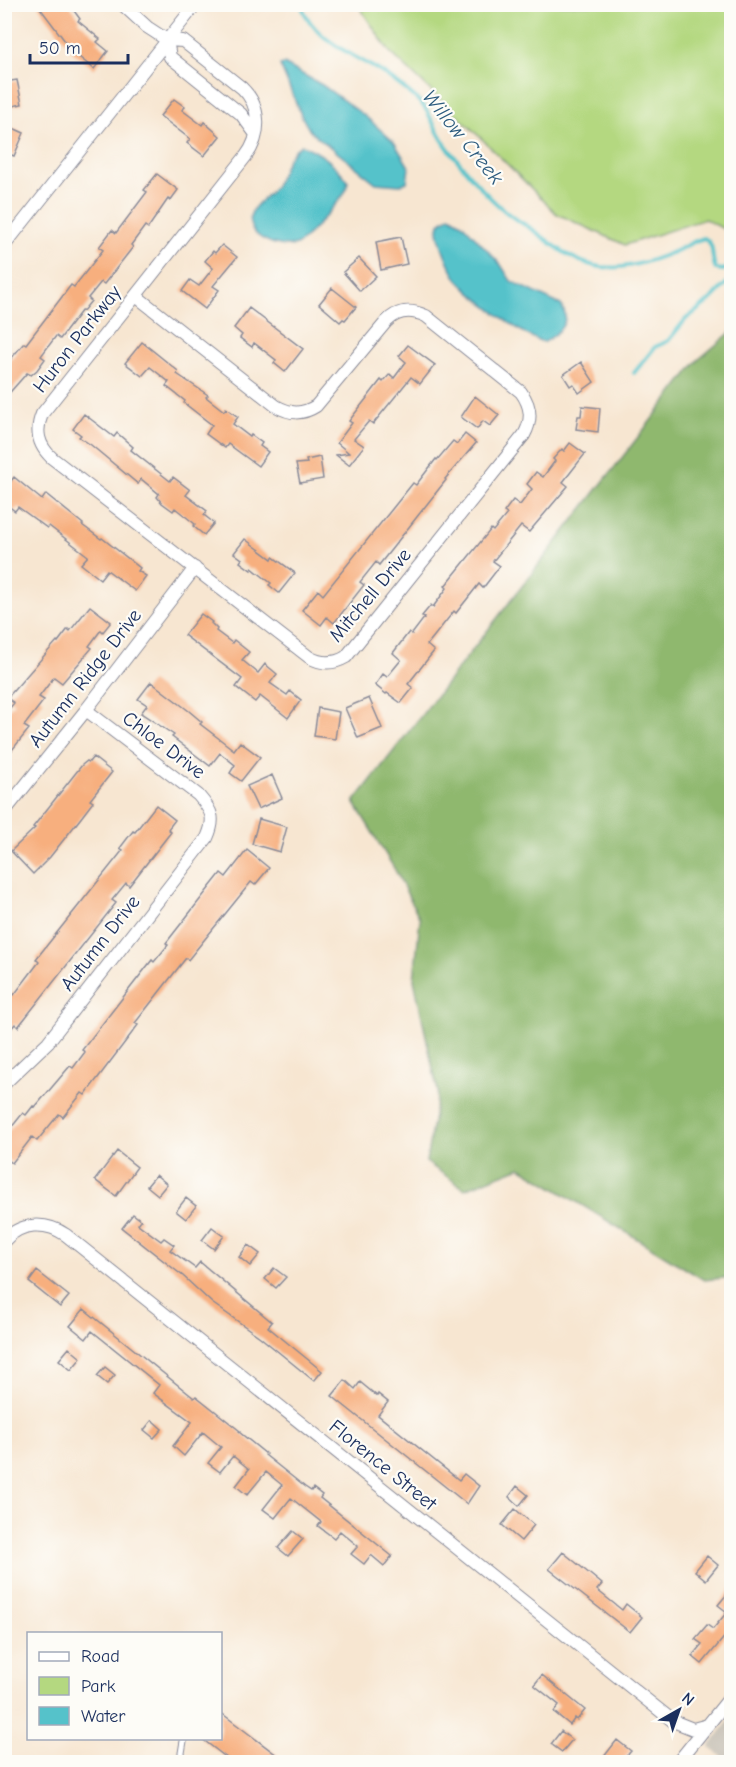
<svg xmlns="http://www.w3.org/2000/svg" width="736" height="1767" font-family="'Comic Neue',sans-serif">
<rect width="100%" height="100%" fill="#fdfcf7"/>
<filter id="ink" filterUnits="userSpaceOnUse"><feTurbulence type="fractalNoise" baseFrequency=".0167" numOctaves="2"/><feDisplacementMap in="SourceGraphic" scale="12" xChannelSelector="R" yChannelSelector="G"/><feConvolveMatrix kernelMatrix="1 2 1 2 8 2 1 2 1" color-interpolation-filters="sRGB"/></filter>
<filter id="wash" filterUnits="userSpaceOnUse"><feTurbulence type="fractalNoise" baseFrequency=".008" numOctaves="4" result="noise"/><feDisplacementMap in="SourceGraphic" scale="24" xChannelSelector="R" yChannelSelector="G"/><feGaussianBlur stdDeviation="1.35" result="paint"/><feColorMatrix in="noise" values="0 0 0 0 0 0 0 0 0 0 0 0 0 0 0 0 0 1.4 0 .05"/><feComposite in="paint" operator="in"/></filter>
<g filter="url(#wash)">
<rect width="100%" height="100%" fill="#f7e6d1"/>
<path fill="#c9c3b8" d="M731,1718L732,1762H730L709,1747Z"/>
<path fill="#b4d880" stroke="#68846f" stroke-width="1.5" d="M358,5H731V233L705,219L625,245L557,214L484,141L389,51Z"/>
<path fill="#8fb86e" stroke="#557466" stroke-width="1.5" d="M731,332L732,1277L704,1280L520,1167L465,1189L426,1162L438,1092L414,980L420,919L394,868L354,802L698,360Z"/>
<path fill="#55c2ca" stroke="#387894" stroke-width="1.5" d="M284,64L322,85L365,116L394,142L409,167L407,182L400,185L376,183L310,131L302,117L280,65Z
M302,145C320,152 336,165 348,181C347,186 346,190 344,194C338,202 303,243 296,245C279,250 243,236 251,214C255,203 265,199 272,190C285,175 283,155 302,145Z
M450,216L462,223L501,265L511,281L561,305C572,322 559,332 545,342C529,341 466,292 456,277C450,268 438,240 438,229C438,223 445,219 450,216Z"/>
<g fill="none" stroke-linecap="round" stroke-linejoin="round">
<path stroke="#55c2ca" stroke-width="4" d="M301,4C313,43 360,56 390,78C402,87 416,96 425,108C433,121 438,135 448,148C465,170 484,194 506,212C515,220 527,225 536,232C556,247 571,260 595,266C618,271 649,262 671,253C682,249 692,241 704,238C716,244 710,258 716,269L723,270L732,267
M634,373L655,347L668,341L686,319L708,302L727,283L732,281"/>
</g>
<g id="blocks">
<path fill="#f7af7e" d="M37,4H69L80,19L78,21L100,39L97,42L108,51L94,69L74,53Z
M17,80L22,104L4,108V82Z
M174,99L185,107L182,110L202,125L204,122L220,136L204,156L187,143L190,139L160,116Z
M4,124L24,133L14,156L4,152Z
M157,174L178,190L170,201L168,199L148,228L145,226L131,245L133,247L104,284L101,282L88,298L91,301L83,311L82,310L60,339L56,336L41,356L45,359L37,370L31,375L27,373L4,399V367L24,343L26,344L71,285L74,287L103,250L99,247L112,230L116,233L147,192L144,190Z
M401,237L407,264L381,270L376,242Z
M222,245L237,257L213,286L219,290L205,309L182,291L190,280L199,286L213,268L205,261L213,251L215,253Z
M359,258L376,276L360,291L343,272Z
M332,288L356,307L345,320L343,319L340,322L319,304Z
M249,308L303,349L285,372L274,363L276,360L254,343L252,347L240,338L242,335L234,328Z
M142,342L178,371L177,374L208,395L206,397L224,411L226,408L238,417L233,424L250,437L251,435L262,443L260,446L268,452L258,466L228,444L225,448L206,434L212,425L184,403L185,401L166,386L169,382L150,367L142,376L125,363Z
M408,345L435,365L420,384L411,377L373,424L369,421L354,439L364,446L349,465L336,455L349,453L337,443L352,423L349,421L381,380L383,382L390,374L394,378L406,362L399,356Z
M581,362L594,382L579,393L573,384L570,386L563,375Z
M475,396L499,415L490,426L483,421L477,429L461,417Z
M582,406L600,408L598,432L576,429L578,416H581Z
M84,414L114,437L117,433L133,447L131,450L170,481L173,477L190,490L186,495L207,511L204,515L214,523L204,535L193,526L195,524L175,508L173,511L162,503L157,497L159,494L141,479L138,484L91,445L79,437L81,435L73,429Z
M465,434L476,443L445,479L446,480L379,565L376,562L360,582L364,585L334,623L327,617L321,625L302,610L318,590L323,595L413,483L416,485L436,459L437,460L453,441L457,444Z
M570,443L585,454L563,482L568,486L529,532L521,526L493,561L500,566L483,588L479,584L456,613L454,611L427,645L434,651L408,684L413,688L401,703L387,693L386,694L375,685L383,674L387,677L401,660L393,653L409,632L412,634L425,617L422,616L431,605L433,607L447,588L445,586L491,529L493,531L507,514L504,512L513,500L520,505L532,489L527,484L536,472L543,477L555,461L553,459L562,449L564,451Z
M320,457L323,479L300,483L296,464L307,463L306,460Z
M14,477L42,500L46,494L83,524L82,525L101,539L102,538L140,568L138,571L146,576L135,591L107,570L100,579L81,564L88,556L49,526L47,528L18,507L15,511L4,503V490Z
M245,539L272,559L273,557L295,573L279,593L269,585L271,583L252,568L251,570L240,562L242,559L234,553Z
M90,606L111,622L103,632L101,630L89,646L92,648L62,683L54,677L39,697L44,700L24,726L29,729L4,760V715L14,703L7,698L57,641L58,642L68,629L70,631Z
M201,614L212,622L211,623L217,629L216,631L232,643L234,640L249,652L242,660L258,673L265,664L277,674L270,683L287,695L290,691L301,700L288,718L260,696L255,702L236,687L242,679L184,635Z
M151,682L189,711L202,722L200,724L234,750L240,742L260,757L241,781L230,773L235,765L220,753L210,766L172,737L174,735L141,713L147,705L138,699Z
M369,698L382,728L358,738L345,708Z
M318,708L339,712L335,739L314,736Z
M93,757L112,772L90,800L93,802L80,819L50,857L33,874L11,851L35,828L33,827L82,765L87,761L89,762Z
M272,775L282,798L258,809L247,786Z
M156,805L175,820L168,829L171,832L129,886L126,883L112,900L116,903L18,1027L15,1024L4,1037V999L10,992L14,995L39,962L36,959L123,850L120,848L133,831L135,832Z
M259,819L287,827L280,852L252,844Z
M247,850L269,868L255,885L251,882L196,950L188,960L186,958L135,1023L138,1025L85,1095L82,1093L63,1117L59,1114L37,1141L32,1137L12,1163L4,1157V1136L15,1123L23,1113L26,1115L33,1106L35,1107L70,1066L73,1068L85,1052L82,1050L152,960L154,962L168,945L166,943L206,892L221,873L226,877Z
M117,1151L137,1167L116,1196L95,1180Z
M156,1175L167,1184L158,1195L147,1186Z
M186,1198L196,1206L186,1219L176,1211Z
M133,1214L141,1220L138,1224L161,1241L164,1238L174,1245L170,1250L195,1268L200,1262L272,1322L268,1327L322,1371L314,1381L260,1337L212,1303L183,1276L122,1228Z
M212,1227L224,1236L214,1249L202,1240Z
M248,1245L260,1254L250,1266L239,1257Z
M274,1268L286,1277L276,1288L265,1279Z
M37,1271L69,1296L60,1307L29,1282Z
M84,1309L194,1398L196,1396L240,1431L239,1432L266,1454L265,1455L305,1487L311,1491L313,1488L322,1495L320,1498L392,1556L384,1566L371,1555L364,1564L351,1554L358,1546L340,1531L334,1538L318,1526L321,1522L291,1498L275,1518L263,1509L282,1485L266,1472L247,1495L236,1486L249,1469L233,1456L220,1472L208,1463L221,1447L203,1432L184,1456L173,1446L192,1422L153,1393L159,1385L92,1331L86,1339L70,1326Z
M69,1348L81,1358L71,1370L59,1360Z
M105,1367L115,1375L107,1384L97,1376Z
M345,1380L355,1389L360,1382L377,1396L378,1394L388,1402L378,1415L459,1480L464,1474L479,1486L467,1504L332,1396Z
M152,1420L162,1429L154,1438L144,1430Z
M517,1486L528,1495L519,1506L509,1497Z
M515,1509L534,1525L521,1541L502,1525Z
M293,1531L303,1539L288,1556L278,1548Z
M563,1552L602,1584L597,1590L622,1610L626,1604L642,1617L630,1632L549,1569Z
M707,1556L718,1565L706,1580L695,1571Z
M732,1588V1628L702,1664L692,1656L702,1644L695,1639L707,1625L713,1629L727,1612L718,1605Z
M542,1675L585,1710L577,1720L575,1718L570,1725L554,1712L559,1705L534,1685Z
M220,1712L286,1762H232L201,1738H220Z
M561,1731L572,1740L562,1752L551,1744Z
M617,1740L631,1751L621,1762H608L603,1758Z"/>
</g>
</g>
<g filter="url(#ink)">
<use href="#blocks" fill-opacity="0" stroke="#898a98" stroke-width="1.5"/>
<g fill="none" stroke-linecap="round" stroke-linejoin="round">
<defs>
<path id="service" d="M180,1762L184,1738"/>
<path id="minor" d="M122,4L147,27L167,40L183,41L242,88C261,106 262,135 246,156L42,414C35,431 38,445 52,458L309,657C321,664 334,664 346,657L524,435C533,419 531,406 521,392L426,316C411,309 397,310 386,322L316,406C302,415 290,414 276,406L136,296
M167,40L170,57L241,114L255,133
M4,246L196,4
M4,812L86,710L195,568
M4,1084L48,1042L207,838C216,818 212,811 198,795L86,710
M4,1241C20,1222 46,1221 66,1235L673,1721L693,1729L708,1725
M678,1762L732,1695"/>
</defs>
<use href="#service" stroke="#898a98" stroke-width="8"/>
<use href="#minor" stroke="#898a98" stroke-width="14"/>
<use href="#service" stroke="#fff" stroke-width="6"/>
<use href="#minor" stroke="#fff" stroke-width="12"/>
</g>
</g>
<g text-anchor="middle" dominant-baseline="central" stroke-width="4.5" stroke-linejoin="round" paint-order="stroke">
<g font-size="20" fill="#1b2f5e" stroke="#fdfcf7">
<text transform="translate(77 339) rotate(-52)">Huron Parkway</text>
<text transform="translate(370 595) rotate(-50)">Mitchell Drive</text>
<text transform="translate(85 678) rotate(-52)">Autumn Ridge Drive</text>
<text transform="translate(164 745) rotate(37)">Chloe Drive</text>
<text transform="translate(100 943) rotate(-52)">Autumn Drive</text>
<text transform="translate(383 1465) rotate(39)">Florence Street</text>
</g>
<g font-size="21" font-style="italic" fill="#2c5b7e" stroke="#fdfcf7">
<text transform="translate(463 137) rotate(51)">Willow Creek</text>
</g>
</g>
<rect width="736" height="1767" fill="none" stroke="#fdfcf7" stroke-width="24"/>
<rect x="27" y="1632" width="195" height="108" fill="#fdfcf7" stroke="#a3aaba" stroke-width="1.5"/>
<rect x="39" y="1652" width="30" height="9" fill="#ffffff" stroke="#a3aaba" stroke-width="1.5"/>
<text x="81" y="1662" font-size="18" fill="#1b2f5e">Road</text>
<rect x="39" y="1677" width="30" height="18" fill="#b4d880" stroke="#a3aaba" stroke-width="1.5"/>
<text x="81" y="1692" font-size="18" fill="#1b2f5e">Park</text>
<rect x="39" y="1707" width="30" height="18" fill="#55c2ca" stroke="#a3aaba" stroke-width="1.5"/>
<text x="81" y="1722" font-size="18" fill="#1b2f5e">Water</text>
<g transform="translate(679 1710) rotate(40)" stroke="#fdfcf7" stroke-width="4.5" paint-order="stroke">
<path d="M0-4.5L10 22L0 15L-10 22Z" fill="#1b2f5e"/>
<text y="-9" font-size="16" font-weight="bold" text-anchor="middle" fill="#1b2f5e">N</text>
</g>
<path d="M30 54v9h98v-9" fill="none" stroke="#1b2f5e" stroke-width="3"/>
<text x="39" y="54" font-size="18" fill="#1b2f5e" stroke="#fdfcf7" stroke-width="4.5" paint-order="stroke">50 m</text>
</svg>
